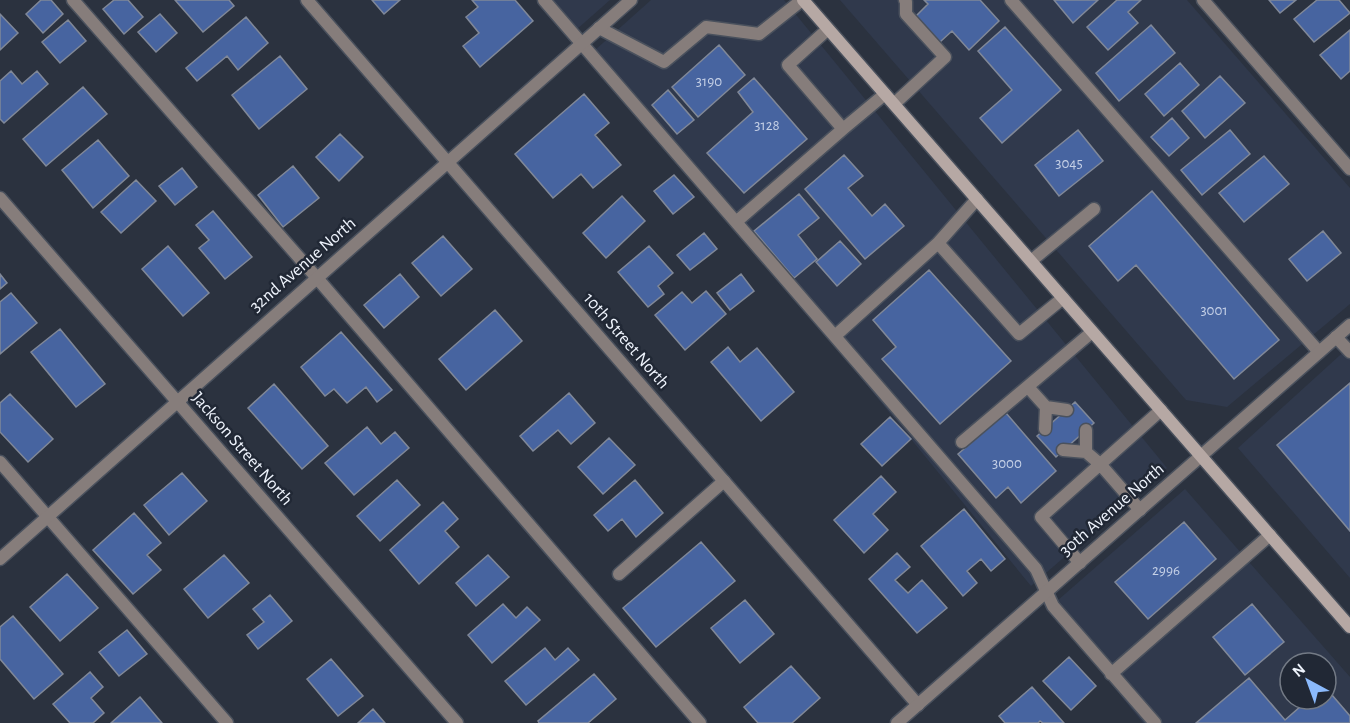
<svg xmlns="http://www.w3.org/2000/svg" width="1350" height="723" font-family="'Alegreya Sans',sans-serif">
<rect width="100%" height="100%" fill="#2b323f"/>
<path fill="#30394c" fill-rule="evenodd" d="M551,0H610L576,30Z
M651,0H784L1167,468L1031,586L594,51Z
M840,0H1187L1350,188V304L1227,407L1186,400Z
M1350,346V578L1238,448Z
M1185,489L1350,677V723H1143L1049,608ZM1290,663H1326V699H1290Z"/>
<path fill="#4764a0" stroke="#808898" stroke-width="1.5" d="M41,0H51L63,14L43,33L26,14Z
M114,0H128L143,17L124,34L103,9Z
M175,0H229L234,6L203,32Z
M372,0H400L384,14Z
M472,0H515L533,21L480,67L463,46L479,33L466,17L478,7Z
M924,0H980L999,21L969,50L952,31L940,42L916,16L928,4Z
M1054,0H1098L1073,23Z
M1117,0H1141L1128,12L1138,23L1108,50L1087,27Z
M1269,0H1296L1280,13Z
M1317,0H1339L1350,13L1314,42L1294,19Z
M0,14L18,33L0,50Z
M160,14L177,33L156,52L138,32Z
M246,17L268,43L238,70L227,56L197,81L186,68Z
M68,20L86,41L60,63L42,42Z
M1151,25L1175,53L1119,101L1096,73Z
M1005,27L1061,90L1002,143L980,118L1012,90L978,51Z
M1350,30V71L1341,79L1320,55Z
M719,45L745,75L698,117L672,87Z
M280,56L307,89L259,129L232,95Z
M1180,63L1199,85L1164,116L1145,94Z
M11,71L22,84L37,71L48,84L4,123L0,119V81Z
M1220,76L1245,103L1205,138L1182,111Z
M754,78L807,139L744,193L707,153L753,112L738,92Z
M83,87L107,114L46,166L23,139Z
M668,90L694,120L677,134L652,105Z
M584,94L609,123L595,135L621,165L593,188L581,174L553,198L515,154Z
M1172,118L1189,138L1169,156L1151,137Z
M1078,130L1103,161L1059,196L1035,165Z
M1230,130L1250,154L1202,195L1181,170Z
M340,134L363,157L339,181L316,157Z
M98,140L129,176L93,208L62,170Z
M844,155L863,176L848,188L872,216L885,204L904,226L865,259L805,189Z
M1264,156L1289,184L1244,222L1219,193Z
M293,166L319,198L283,227L258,195Z
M182,168L197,187L175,205L159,186Z
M674,175L694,197L673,214L654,191Z
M136,180L156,201L121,233L101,212Z
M1152,191L1279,340L1234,379L1136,265L1118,281L1089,246Z
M799,194L819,218L798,235L817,259L794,278L754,231Z
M622,196L645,221L606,258L583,233Z
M213,211L252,257L225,279L199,248L209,240L196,225Z
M1323,231L1341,253L1307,281L1289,259Z
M704,233L717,249L690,270L677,255Z
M443,236L472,269L441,296L412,263Z
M840,241L861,264L837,286L816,262Z
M168,246L209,293L183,316L142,269Z
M649,246L673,273L658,286L664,294L648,307L618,272Z
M929,270L1011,361L940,424L882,359L896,347L873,320Z
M0,274L7,283L0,289Z
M400,274L419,297L384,328L364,305Z
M741,274L754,291L730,310L717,293Z
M706,291L726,314L685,350L655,315L682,292L692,303Z
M11,293L37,323L0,354V302Z
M495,310L522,341L466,390L439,359Z
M60,329L105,384L76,407L31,352Z
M341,332L392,390L377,402L366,387L347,403L334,389L325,396L301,367Z
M728,347L740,362L757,348L794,392L761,421L711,362Z
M1350,383V531L1277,445Z
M274,384L328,446L302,469L248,408Z
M569,393L595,423L571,444L558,430L533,451L520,436Z
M10,394L53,439L28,462L0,432V403Z
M1075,402L1094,423L1056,457L1037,436Z
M1006,413L1056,471L1021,503L1008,487L996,498L958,454Z
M890,417L911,439L882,466L861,444Z
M367,427L381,444L395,432L409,448L354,495L325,463Z
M609,438L635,465L603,494L578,467Z
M182,473L207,501L169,535L144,505Z
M881,476L896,492L873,514L888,530L864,553L834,520Z
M397,480L420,505L380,541L357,516Z
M635,480L663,513L636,537L622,519L608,531L594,515Z
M443,502L458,519L445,531L459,547L419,584L390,550Z
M964,509L1005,559L991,571L981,559L967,571L977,583L963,596L921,546Z
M134,513L161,543L147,555L161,570L133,594L93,550Z
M1184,522L1216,559L1148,619L1115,582Z
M701,542L735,581L656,647L623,608Z
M897,553L910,567L895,580L908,593L922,580L947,608L917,633L869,579Z
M224,555L249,583L208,618L184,589Z
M488,555L509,577L476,606L456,583Z
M67,574L98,608L60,641L30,607Z
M270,595L292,621L258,649L247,635L264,622L253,609Z
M745,600L774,634L740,663L711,628Z
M503,604L516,618L527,607L540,620L492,663L468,635Z
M1252,604L1284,642L1245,675L1213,637Z
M13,616L63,674L34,699L0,659V627Z
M127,630L147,654L119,676L99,652Z
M545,648L555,660L568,648L579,660L526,705L505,681Z
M1069,657L1096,686L1071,710L1043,681Z
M331,659L363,696L338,716L307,679Z
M791,666L820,698L792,723H758L744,707Z
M90,672L103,687L91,698L104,713L93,723H70L53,704Z
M594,674L616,699L588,723H539L538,721Z
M1249,678L1285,720L1309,699H1326V688L1350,716V723H1196Z
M1032,687L1064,723H1043L1040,721L1038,723H1005L999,716Z
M140,697L162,723H111Z
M373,709L385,723H358Z"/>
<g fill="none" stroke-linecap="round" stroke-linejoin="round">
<defs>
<path id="service" d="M73,0L317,278L700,723
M544,0L1036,569L1053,606L1155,723
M1011,0L1319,352
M599,28L664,62L706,27L759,34L802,0
M828,29L788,65L843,129L885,94
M894,104L945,57L906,14V2L905,0
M736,222L843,129
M938,243L1019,334L1063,298
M1031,261L1094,209
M835,336L938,243L977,199
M1336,337L1350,352
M1028,387L1046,407L1045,429
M1046,407L1067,410
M1086,430V452
M962,442L1092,332
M1063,450L1086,452L1100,464L1140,510
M0,462L227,723
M1080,563L1041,517L1161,410
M619,574L724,481
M1111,674L1270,535"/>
<path id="minor" d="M307,0L918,705
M1203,0L1350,169
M0,198L457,723
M0,559L631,0"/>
<path id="tertiary" d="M897,723L1350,325"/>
<path id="secondary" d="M803,0L1350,627"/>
</defs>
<use href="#service" stroke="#4a515d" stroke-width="15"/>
<use href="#minor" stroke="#4a515d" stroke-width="15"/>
<use href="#tertiary" stroke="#4a515d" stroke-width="15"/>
<use href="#secondary" stroke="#4a515d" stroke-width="15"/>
<use href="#service" stroke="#867d7b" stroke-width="12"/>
<use href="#minor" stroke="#867d7b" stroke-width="12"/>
<use href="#tertiary" stroke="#867d7b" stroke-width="12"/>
<use href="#secondary" stroke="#b6a8a4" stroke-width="12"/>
</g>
<g text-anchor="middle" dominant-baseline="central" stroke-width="5" stroke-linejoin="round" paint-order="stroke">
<g font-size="15" fill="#c5d0e6">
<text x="709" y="81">3190</text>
<text x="767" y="125">3128</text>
<text x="1069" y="163">3045</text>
<text x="1214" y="310">3001</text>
<text x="1007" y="463">3000</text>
<text x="1166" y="570">2996</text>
</g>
<g font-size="18" fill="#eff4fd" stroke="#212835">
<text transform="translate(303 265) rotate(-41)">32nd Avenue North</text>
<text transform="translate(626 341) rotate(49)">10th Street North</text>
<text transform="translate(242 449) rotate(49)">Jackson Street North</text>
<text transform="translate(1112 510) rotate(-41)">30th Avenue North</text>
</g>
</g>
<g transform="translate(1308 681) rotate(319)"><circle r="28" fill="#212835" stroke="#737a85" stroke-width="1.5"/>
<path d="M0-4.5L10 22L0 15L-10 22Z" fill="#8bbafc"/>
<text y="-9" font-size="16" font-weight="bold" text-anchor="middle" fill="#eff4fd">N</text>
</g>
</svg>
